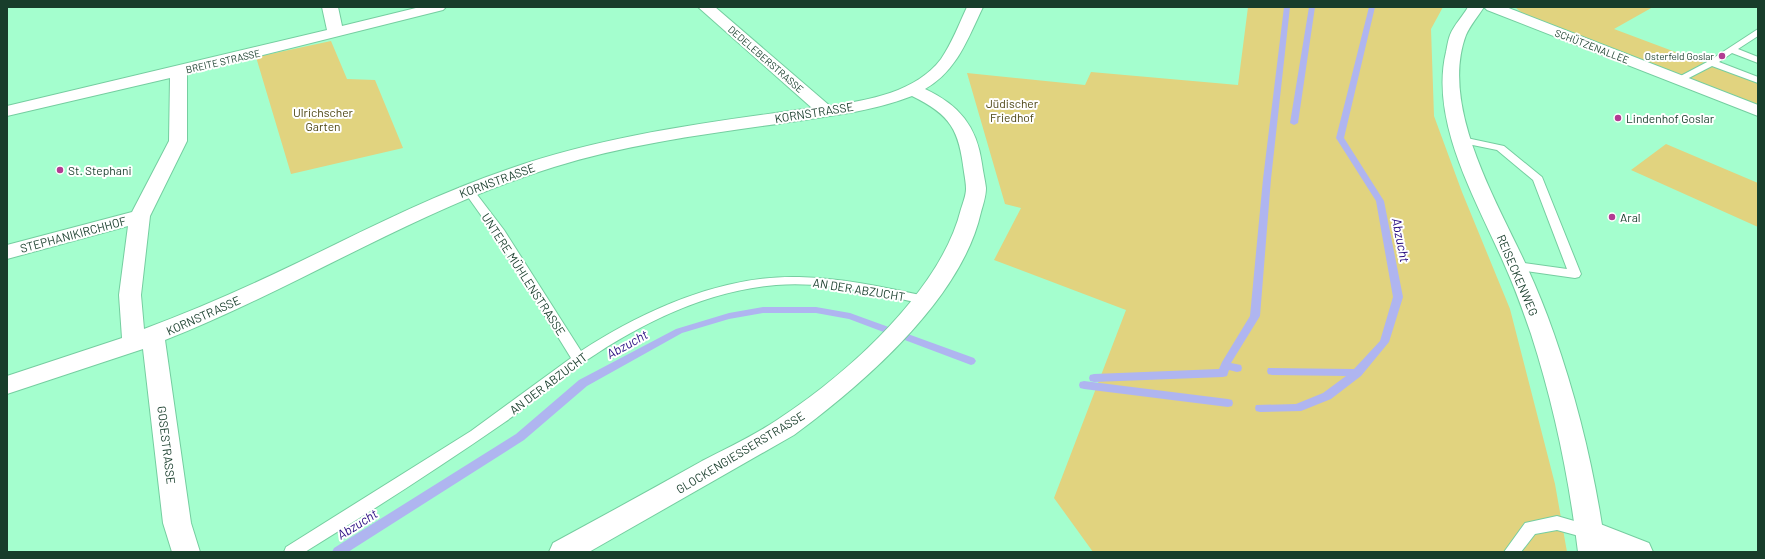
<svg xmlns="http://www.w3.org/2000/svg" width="1765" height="559" font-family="Barlow,sans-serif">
<rect width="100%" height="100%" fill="#a4fece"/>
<path fill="#e1d37f" d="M1248,7H1443L1431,29L1434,116L1462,192L1510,309L1555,484L1567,552H1093L1054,498L1126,310L994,260L1021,208L1005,204L967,73L1085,85L1091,72L1238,85Z
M1515,7H1653L1614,29L1758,83V105L1522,13Z
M331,41L347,79L375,80L403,148L291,174L256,57Z
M1666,144L1758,183V227L1631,170Z"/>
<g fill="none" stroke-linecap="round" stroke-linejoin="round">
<path fill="#afb5f0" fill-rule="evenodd" d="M1284,7H1290L1271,179L1260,316L1231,363L1241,365L1242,368L1241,371L1237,372L1229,370L1227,376L1223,377L1094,382L1090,381L1089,378L1090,375L1094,374L1219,369L1222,362L1250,316L1263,179Z
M1309,7H1315L1298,123L1294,125L1290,123Z
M1369,7H1375L1344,138L1384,201L1403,297L1389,342L1361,376L1331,399L1301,411L1260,412L1256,411L1255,408L1256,405L1296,404L1323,393L1346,376L1272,375L1268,374L1267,371L1268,368L1354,369L1380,341L1393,297L1376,201L1336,138Z
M763,307H816L850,313L974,358L976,361L974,364L971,365L849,319L816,313H763L729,319L682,333L587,386L524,440L348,552H332L334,548L516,434L579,380L676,329L729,313Z
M1084,381L1228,399L1232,400L1233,403L1232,406L1228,407L1084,389L1080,388L1079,385L1080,382Z"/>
<defs>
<path id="lane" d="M1758,29V36L1738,49L1758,57V63L1732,53L1719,62L1758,77V83L1712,66L1681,82L1678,83L1673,80L1709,61Z
M1462,137L1504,146L1542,177L1581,274L1579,277L1575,278L1512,269L1510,266L1512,263L1516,262L1567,269L1533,180L1497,150L1458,142L1457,140L1458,138Z
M468,187L472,188L504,230L581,351C644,310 722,275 799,277C842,278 883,287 925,296L929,297L931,300L929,303L925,304C876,294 826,281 776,285C703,291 633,327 574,369C551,386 529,405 505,422C440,467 373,510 305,552H284L286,547L471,431L571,358L495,235L463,190Z
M1557,516L1595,527L1598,532L1595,537L1590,539L1557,530L1535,534L1521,552H1504L1525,523Z"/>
<path id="street" d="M322,7H338L342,26L420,7H446L443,10L187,74V141L150,216L141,295L144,329C195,310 245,288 295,264C365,230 435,194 509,169C606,135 710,122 812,108L698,7H715L830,106C869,100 916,92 941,59C952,43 959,24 967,7H983C968,38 957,71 925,89C959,105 977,126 982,164C983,172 985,180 986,188C986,196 983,205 981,212C962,299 863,384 794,435L589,552H549L553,543C603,516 652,489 702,461C727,448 753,436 777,420C846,375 941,291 961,209C963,203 966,195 966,189C966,184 965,178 964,172C959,130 951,115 912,96C871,112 828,116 784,123C707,134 628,144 554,167C418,209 297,288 165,340L191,523L200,552H172L163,523L143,349L7,394V376L122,338L119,295L128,226L7,259V245L132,212L169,141L170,78L7,116V106L327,30Z
M1484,7H1506L1758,105V116L1487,10Z
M1590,520L1649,543L1653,552H1607L1580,541L1576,532L1580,523Z"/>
<path id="primary" d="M1468,7H1484C1478,16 1470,26 1466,35C1439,107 1498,203 1527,267C1537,289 1546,311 1554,334C1579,405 1596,478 1606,552H1578C1569,478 1554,405 1531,334C1523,311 1515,288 1505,266C1478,203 1429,123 1446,52C1447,47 1448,40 1450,35C1454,25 1463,16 1468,7Z"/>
</defs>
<use href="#lane" stroke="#75cea0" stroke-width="2"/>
<use href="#street" stroke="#75cea0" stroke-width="2"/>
<use href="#primary" stroke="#75cea0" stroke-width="2"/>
<use href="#lane" fill="#fff" fill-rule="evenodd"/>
<use href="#street" fill="#fff" fill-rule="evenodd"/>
<use href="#primary" fill="#fff" fill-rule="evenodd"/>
</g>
<g fill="#b23b92" stroke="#fff" stroke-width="1.5">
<circle cx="1722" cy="56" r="4"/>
<circle cx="1618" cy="118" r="4"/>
<circle cx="60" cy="170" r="4"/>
<circle cx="1612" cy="217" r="4"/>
</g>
<g text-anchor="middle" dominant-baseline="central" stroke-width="4" stroke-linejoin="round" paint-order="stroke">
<g font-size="10" fill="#183d2b" stroke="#fff">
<text transform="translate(1592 46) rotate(21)">SCHÜTZENALLEE</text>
<text transform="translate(766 59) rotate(41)">DEDELEBERSTRASSE</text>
<text transform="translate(223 61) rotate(-13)">BREITE STRASSE</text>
</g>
<g font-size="10" fill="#183d2b" stroke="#fff" text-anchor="end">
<text x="1714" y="56">Osterfeld Goslar</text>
</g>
<g font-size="12" fill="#4d4614" stroke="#fff">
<text x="1012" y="103">Jüdischer<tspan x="1012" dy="14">Friedhof</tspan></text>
<text x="323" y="112">Ulrichscher<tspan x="323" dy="14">Garten</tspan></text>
</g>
<g font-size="12" fill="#183d2b" stroke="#fff">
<text transform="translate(814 112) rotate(-9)">KORNSTRASSE</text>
<text transform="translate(497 180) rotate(-20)">KORNSTRASSE</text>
<text transform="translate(73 234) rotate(-15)">STEPHANIKIRCHHOF</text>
<text transform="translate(524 274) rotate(57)">UNTERE MÜHLENSTRASSE</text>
<text transform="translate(1518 275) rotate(67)">REISECKENWEG</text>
<text transform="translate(859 289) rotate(9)">AN DER ABZUCHT</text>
<text transform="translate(203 315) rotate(-24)">KORNSTRASSE</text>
<text transform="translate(548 383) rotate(-37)">AN DER ABZUCHT</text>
<text transform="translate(167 445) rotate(83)">GOSESTRASSE</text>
<text transform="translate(740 452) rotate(-31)">GLOCKENGIESSERSTRASSE</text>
</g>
<g font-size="12" fill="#183d2b" stroke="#fff" text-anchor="start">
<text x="1626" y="118">Lindenhof Goslar</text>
<text x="68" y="170">St. Stephani</text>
<text x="1620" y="217">Aral</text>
</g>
<g font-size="13" font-style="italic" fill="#280c81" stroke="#fff">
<text transform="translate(1401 240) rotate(79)">Abzucht</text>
<text transform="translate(627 344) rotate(-29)">Abzucht</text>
<text transform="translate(357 524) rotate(-32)">Abzucht</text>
</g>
</g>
<rect width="1765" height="559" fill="none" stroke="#183d2b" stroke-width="16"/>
</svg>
